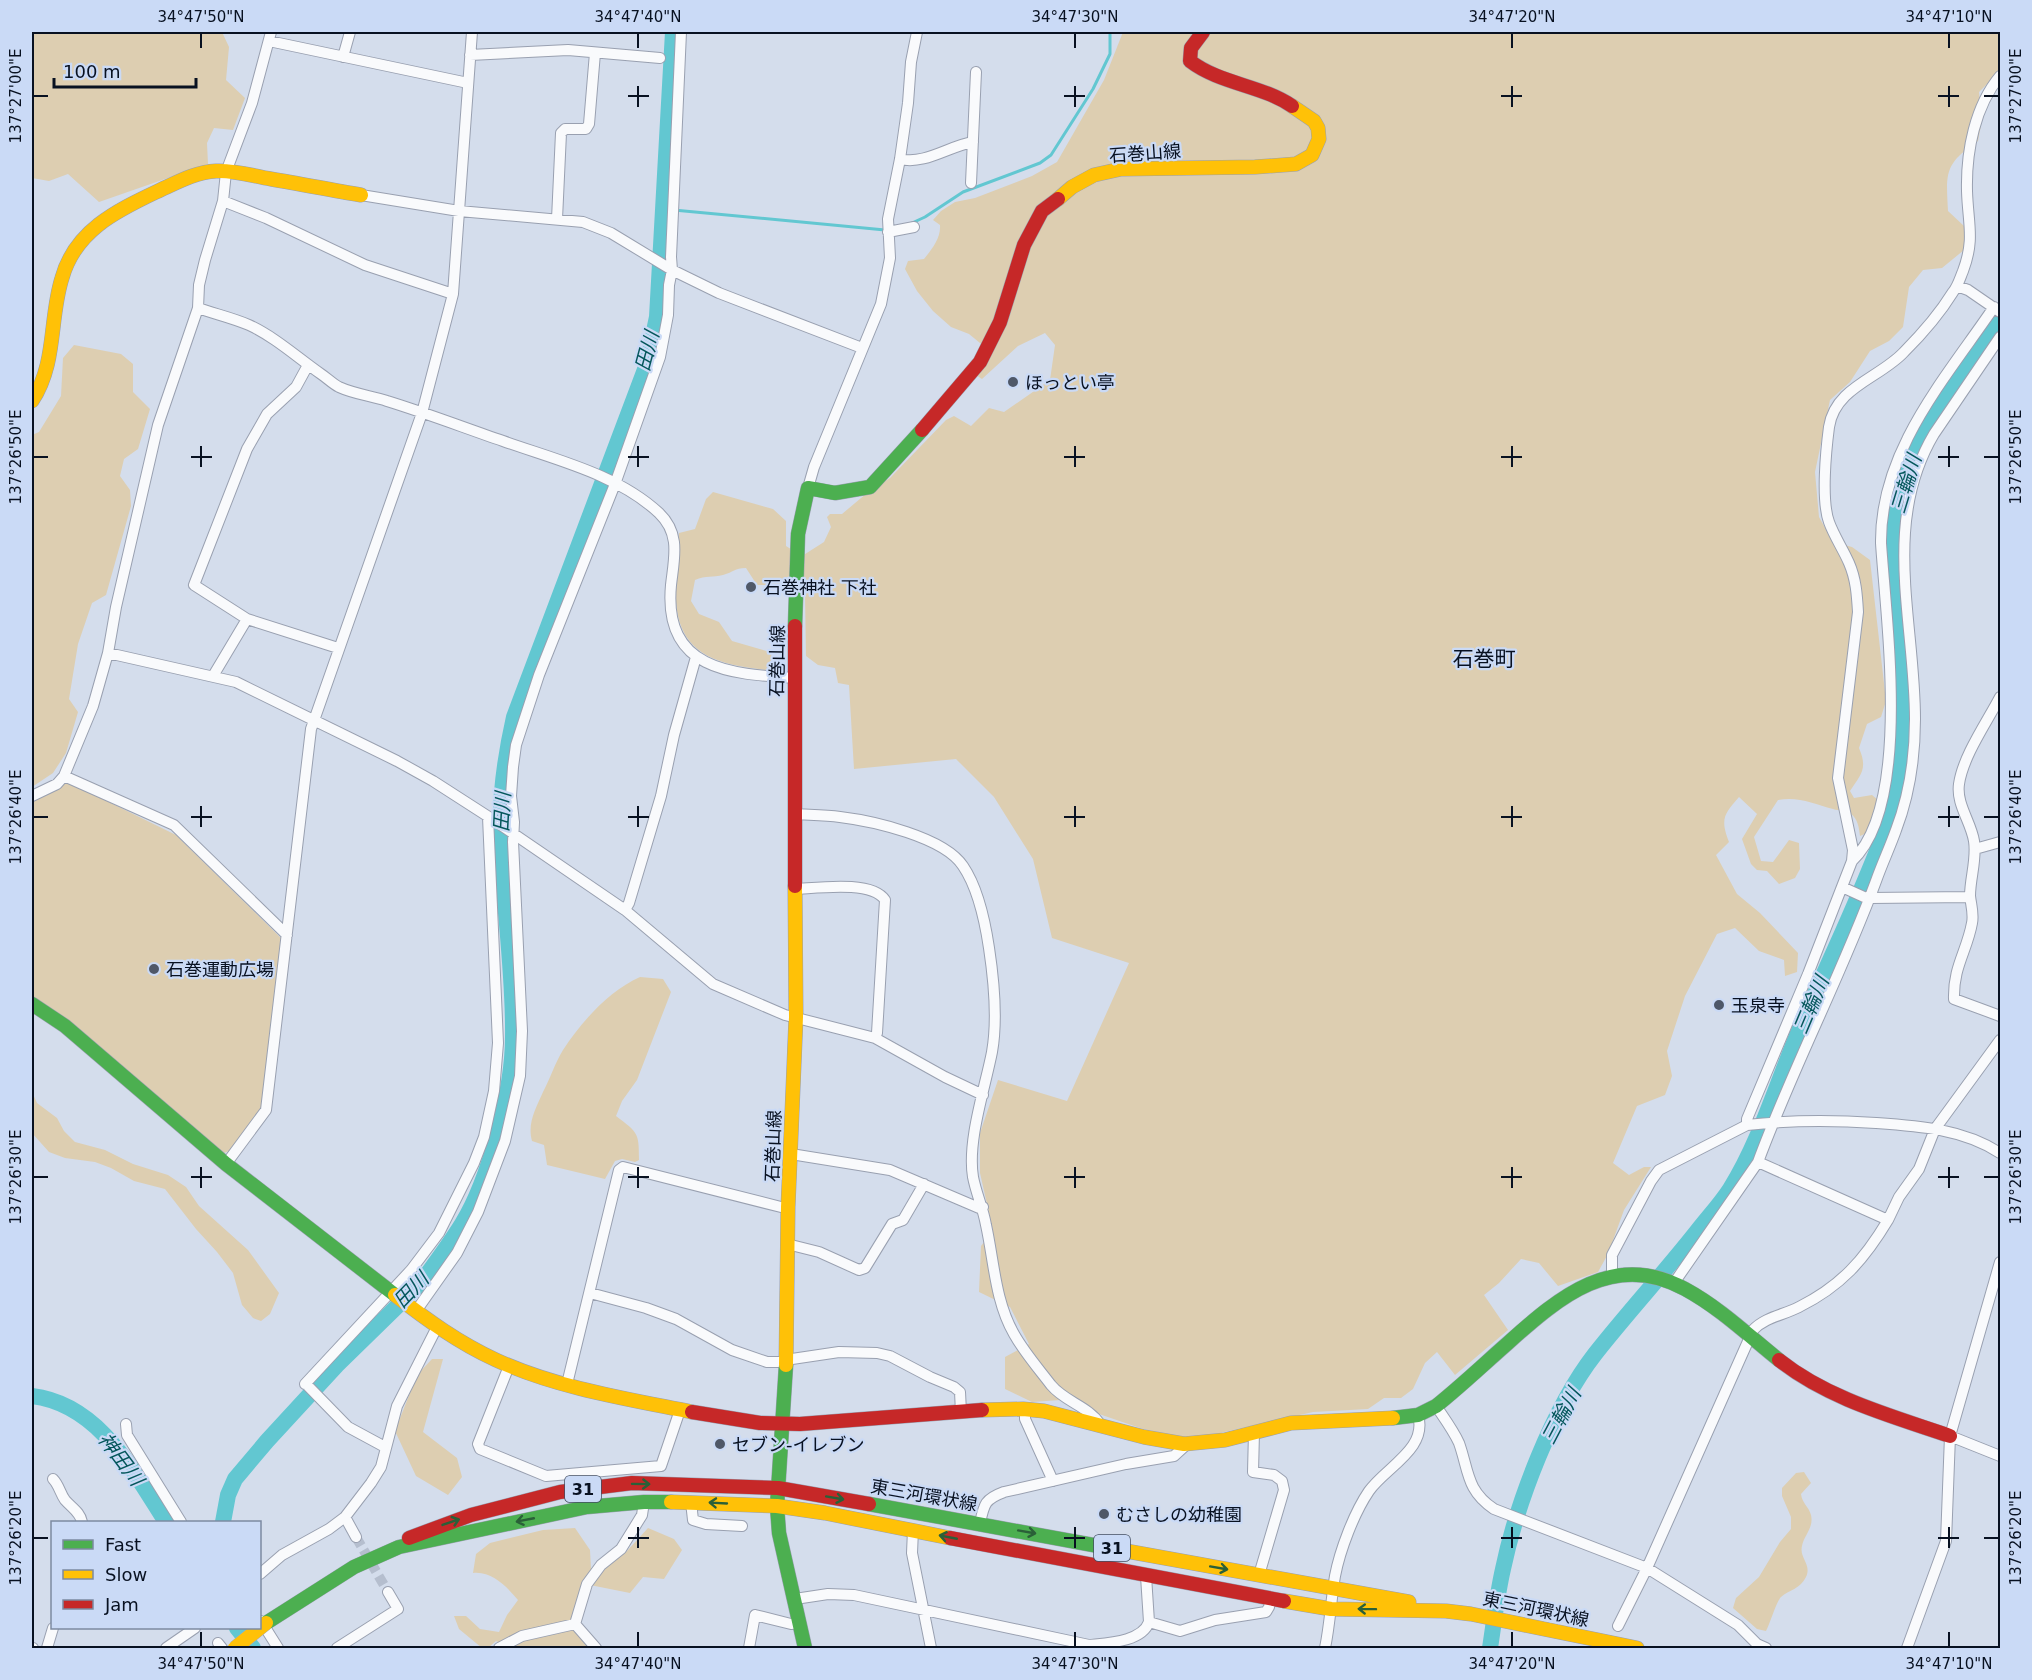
<svg xmlns="http://www.w3.org/2000/svg" width="2032" height="1680" font-family="'DejaVu Sans','Noto Sans JP',sans-serif">
<rect width="100%" height="100%" fill="#d4ddec"/>
<path fill="#ddceb1" d="M32,32H222L229,47L226,80L245,98L233,130L214,128L207,143L208,164L99,202L68,174L49,181L32,178Z
M1123,32H2000V78L1991,80L1979,92L1982,120L1978,141C1944,164 1946,173 1948,211L1964,226V250L1942,268L1923,270L1909,287L1903,327L1889,341L1870,351L1850,382L1830,400L1815,472L1819,517L1833,542L1852,547L1870,560L1886,701L1881,717L1867,724L1859,748C1868,769 1861,774 1850,791L1854,798L1872,795L1878,800L1867,833L1860,836C1859,828 1858,819 1851,814C1847,810 1839,811 1833,809C1814,804 1798,796 1778,800L1754,837L1761,861L1773,862L1789,840L1799,843L1800,869L1795,878L1779,884L1767,871L1757,870L1751,864L1742,839L1757,814L1739,797C1724,814 1720,819 1729,842L1716,855L1737,894L1760,913L1798,953L1797,972L1785,976L1784,960L1759,951L1735,928L1717,934L1685,996L1667,1051L1672,1076L1665,1095L1637,1106L1613,1163L1629,1175L1644,1167H1651L1624,1210L1608,1254L1598,1272L1558,1286L1539,1263L1521,1259L1499,1283L1484,1295L1508,1330L1455,1375L1437,1352L1425,1363L1413,1389L1401,1398H1384L1368,1409L1313,1412L1193,1439L1143,1429L1096,1413L1075,1399L1032,1402L1005,1389V1357L1029,1344L1010,1307L979,1292L981,1246L993,1231L980,1173V1133L998,1080L1067,1101L1129,963L1052,938L1033,859L994,797L956,759L854,769L849,685L838,683L835,668L818,665L806,656L805,596L800,582L784,580L778,585H757L746,568C734,568 734,572 723,575C713,578 706,575 695,580L691,601L699,614L719,622L732,641L770,652L775,664L765,670C751,668 734,666 720,661C661,641 677,582 679,533L695,529L706,499L713,492L773,509L786,521V546L802,556L824,542L831,527L827,517L830,514H842L867,493L890,478L946,420L954,416L971,426L989,408L1004,412L1050,380L1055,345L1045,333L1018,346L982,379L976,375L991,352L969,334L951,327L933,311L917,291L905,269L908,261L924,259C932,249 941,238 940,225L933,220L941,211L955,202L975,198L1032,176L1057,162L1104,80Z
M74,345L121,354L133,364V392L150,409L138,449L124,459L120,476L130,490L131,506L106,595L92,603L78,644L69,699L78,712L66,753L53,773L32,787V435L39,432L61,396L63,358Z
M68,782L176,835L281,938L262,1109L232,1150L221,1154L32,1000V800Z
M640,977L663,979L671,992L637,1080L622,1101L616,1116C638,1133 639,1132 639,1160L635,1162L622,1159L615,1161L605,1179L547,1165L544,1145L532,1141C527,1123 536,1108 543,1092C550,1079 555,1063 563,1050C582,1021 609,991 640,977Z
M32,1092L37,1103L57,1118L64,1131L75,1142L105,1150L133,1164L168,1175L186,1187L199,1206L248,1250L279,1293L270,1314L261,1321L253,1318L242,1305L233,1273L217,1252L196,1229L165,1189L134,1181L111,1168L95,1162L65,1158L49,1152L32,1133Z
M432,1359H443L423,1432L457,1458L462,1477L448,1495L416,1476L395,1431L417,1375Z
M1804,1472L1811,1483L1801,1494C1802,1503 1809,1507 1811,1515C1814,1528 1804,1535 1802,1546C1799,1558 1812,1564 1806,1577C1800,1589 1789,1590 1781,1597C1776,1602 1770,1624 1766,1631L1757,1629L1733,1608L1736,1598L1759,1577L1780,1542L1791,1529V1517L1782,1496V1488L1796,1473Z
M575,1528L590,1550L591,1569L599,1574L627,1551L648,1528L674,1539L682,1550L664,1579L643,1577L630,1593L585,1584L574,1618L593,1648H511L496,1641L488,1648H482L459,1629L454,1616H466L480,1629L499,1632L507,1615L518,1600C506,1586 492,1571 473,1573L476,1554L490,1543L543,1530Z"/>
<g fill="none" stroke-linecap="round" stroke-linejoin="round">
<path stroke="#62c7d1" stroke-width="3" d="M663,209L885,230
M912,223L925,217L963,192L1040,163L1051,155L1093,89L1110,54V32"/>
<path stroke="#62c7d1" stroke-width="16" d="M32,1396C99,1404 133,1471 166,1522
M223,1522L228,1495L235,1479L267,1441L337,1365L420,1284C434,1265 449,1245 462,1224C489,1180 513,1090 513,1037C514,971 503,904 501,838C499,797 505,757 514,717L647,364L657,317L673,32
M237,1628L253,1648
M1490,1648C1494,1622 1497,1595 1503,1569C1517,1502 1553,1408 1595,1354C1628,1312 1665,1272 1698,1230C1709,1216 1721,1203 1730,1189C1760,1141 1778,1080 1800,1028C1829,960 1862,894 1887,825C1913,753 1901,674 1896,599C1894,571 1890,540 1895,511C1909,438 1959,380 2000,320"/>
<path stroke="#b5bece" stroke-width="10" stroke-dasharray="10 5" stroke-linecap="butt" d="M356,1537L388,1592"/>
<defs>
<path id="street" d="M269,41L468,83
M470,55L568,50L660,58
M343,57L350,32
M900,159C925,165 949,146 973,142
M971,183L976,72
M361,195L459,211L583,222L611,233L672,270L719,293L862,348
M223,201L266,218L365,265L453,294
M557,219L561,133L565,129H586L589,124L595,53
M888,232L914,227
M1957,286L1968,290L2000,312
M198,308C215,314 233,318 249,325C275,337 298,358 321,374C327,378 333,384 339,387C354,394 372,396 387,401C426,413 465,428 503,441C556,460 617,474 659,513C681,534 674,558 671,585C663,670 730,674 794,678
M2000,337L1934,434C1881,523 1915,622 1915,719C1915,756 1909,796 1896,830C1890,847 1882,864 1876,881C1841,976 1793,1067 1758,1162L1888,1220L1899,1197L1919,1169L1935,1129L2000,1040
M308,365L296,387L267,414L247,449L194,585L247,619L338,648
M808,488L814,467L881,304L890,258L888,219L900,159L908,103L911,62L917,32
M108,653L236,682L397,761L433,781L492,819L625,910L713,984L785,1015L875,1038L945,1077L983,1095
M213,676L247,619
M2000,697C1987,722 1963,756 1959,784C1956,804 1971,822 1974,841C1977,859 1970,878 1970,896C1971,905 1974,914 1972,923C1967,951 1953,967 1954,999L2000,1016
M64,776L174,825L287,935
M32,796L57,784L64,776L93,706L108,653L116,607L158,425L198,308L199,285L205,260L223,201L226,172L252,103L271,32
M794,814C809,815 825,815 840,817C873,821 944,837 963,866C978,888 985,921 989,948C994,981 998,1018 992,1052C985,1088 967,1141 973,1177C976,1193 983,1208 986,1225C994,1261 995,1301 1014,1334C1024,1352 1038,1368 1051,1385C1065,1402 1088,1406 1100,1424
M1975,849L2000,842
M1852,861C1912,805 1886,621 1881,543C1880,451 1945,379 1994,307
M1842,887L1864,897L1870,898L1970,897
M796,889C817,888 872,880 885,900L877,1033L875,1038
M625,910L629,903L661,796L674,735L696,657
M1747,1125C1790,1120 1832,1120 1876,1123C1919,1126 1963,1129 2000,1153
M791,1154L890,1170L979,1208L983,1207
M226,1164L266,1110L311,729L422,413L453,294L472,32
M787,1244L819,1252L859,1270L865,1268L892,1224L903,1220L924,1184
M1612,1277V1255L1651,1181L1659,1170L1747,1125V1119L1808,974L1852,861L1853,850L1838,778L1858,612C1857,595 1856,579 1849,563C1843,549 1834,536 1829,522C1821,500 1826,450 1829,427C1835,387 1880,378 1904,352C1922,334 1940,313 1953,292C1958,286 1960,278 1963,271C1975,239 1968,224 1967,191C1966,151 1975,106 2000,76
M1674,1283L1758,1162
M590,1293L646,1308L676,1319L732,1350L767,1362H786L792,1359L839,1352L877,1353L890,1356L930,1377L954,1387L960,1392L961,1412
M416,1311L457,1253L478,1212L505,1141L520,1076L522,1031L513,842L514,822L511,796L513,767L516,745L539,675L615,484L660,357L668,315L669,285L672,270L671,257L681,32
M509,1366L478,1444L480,1449L546,1476L661,1466L680,1410
M305,1384L411,1270L439,1233L474,1163L484,1137L494,1091L498,1043L488,817
M567,1384L619,1170L623,1167L781,1207H788
M308,1386L348,1427L385,1447
M1436,1406C1444,1418 1453,1430 1459,1443C1469,1471 1466,1490 1494,1509L1647,1568L1738,1625L1757,1644L1766,1648
M1025,1409V1419L1053,1481
M126,1424L127,1435L181,1522
M1254,1432L1253,1472L1274,1475L1282,1481L1284,1490L1259,1575
M1950,1436L2000,1456
M53,1479C59,1485 60,1493 65,1500C72,1508 80,1512 82,1522
M691,1502L693,1520L706,1524L742,1526
M345,1517L356,1537
M980,1523C984,1504 985,1499 1004,1492L1126,1464L1174,1456L1186,1445
M913,1530L912,1553L931,1648
M260,1574L282,1555L329,1529L345,1517L371,1483L381,1467L397,1406L437,1327
M1146,1576L1149,1622
M795,1599L828,1594L854,1595L1089,1645C1107,1643 1142,1642 1149,1622L1180,1631L1215,1620L1266,1612L1269,1607L1271,1598
M261,1621L278,1648
M1618,1626L1647,1568L1753,1330C1765,1317 1784,1315 1799,1307C1841,1286 1864,1260 1888,1220
M218,1643L222,1648
M32,1648H33
M47,1648L53,1628
M166,1648L195,1628
M337,1648L398,1609L388,1592
M499,1648L522,1636L575,1624
M596,1648L575,1624L587,1584L601,1565L621,1549L642,1515L644,1502
M749,1648L755,1615L791,1624L799,1623
M1325,1648C1330,1624 1331,1600 1335,1576C1340,1550 1354,1513 1369,1491C1386,1467 1428,1449 1418,1415
M1907,1648L1946,1541L1950,1436L2000,1262"/>
<path id="fast" d="M795,626L798,534L808,488L835,493L870,487L922,430
M32,1004L65,1026L226,1164L395,1295
M786,1365L777,1506L779,1533L805,1648
M1393,1418L1418,1415L1436,1406C1461,1386 1484,1364 1508,1343C1559,1297 1614,1250 1685,1289C1720,1308 1749,1336 1779,1360
M869,1504L1104,1547
M266,1623L354,1567L399,1547L587,1507L644,1502H671"/>
<path id="slow" d="M1058,199L1072,187L1094,175L1121,169L1255,167L1296,164L1312,155L1319,139L1318,128L1314,121L1292,106
M32,401C57,363 49,319 62,278C75,231 116,211 156,192C176,183 195,172 216,171C235,170 253,176 271,179C301,184 331,190 361,195
M395,1295C427,1320 459,1343 496,1360C557,1388 627,1399 692,1412
M786,1365L788,1207L796,1017L795,886
M982,1410L1023,1409L1044,1411L1144,1437L1184,1444L1225,1440L1291,1423L1393,1418
M671,1502L777,1506L825,1513L950,1538
M1104,1547L1409,1602
M1284,1601L1331,1609L1446,1611L1471,1614L1637,1648"/>
<path id="jam" d="M1203,32L1191,48L1190,61C1220,84 1261,85 1292,106
M922,430L980,362L1000,322L1024,245L1042,211L1058,199
M795,886V626
M1779,1360C1828,1399 1892,1416 1950,1436
M692,1412L760,1423L800,1424L982,1410
M409,1538L471,1515L560,1492L632,1483L778,1488L869,1504
M950,1538L1284,1601"/>
</defs>
<use href="#street" stroke="#99a0b0" stroke-width="12"/>
<use href="#fast" stroke="#99a0b0" stroke-width="15"/>
<use href="#slow" stroke="#99a0b0" stroke-width="15"/>
<use href="#jam" stroke="#99a0b0" stroke-width="15"/>
<use href="#street" stroke="#f9fafc" stroke-width="10"/>
<use href="#fast" stroke="#4caf50" stroke-width="14"/>
<use href="#slow" stroke="#ffc107" stroke-width="14"/>
<use href="#jam" stroke="#c62828" stroke-width="14"/>
<defs>
<path id="slow-bridge" d="M235,1648L266,1623"/>
</defs>
<use href="#slow-bridge" stroke="#a2abbb" stroke-width="15" stroke-linecap="butt"/>
<use href="#slow-bridge" stroke="#ffc107" stroke-width="14"/>
</g>
<defs><path id="oneway-shaft" d="M-6 0H5M1.5-3L5.5 0L1.5 3" fill="none" stroke-width="1.6" stroke-linecap="round" stroke-linejoin="round" transform="scale(1.5)"/></defs>
<g stroke="#2a6038">
<use href="#oneway-shaft" transform="translate(641 1484) rotate(1)"/>
<use href="#oneway-shaft" transform="translate(835 1498) rotate(10)"/>
<use href="#oneway-shaft" transform="translate(718 1503) rotate(-177)"/>
<use href="#oneway-shaft" transform="translate(525 1520) rotate(169)"/>
<use href="#oneway-shaft" transform="translate(451 1522) rotate(-19)"/>
<use href="#oneway-shaft" transform="translate(1027 1532) rotate(10)"/>
<use href="#oneway-shaft" transform="translate(948 1537) rotate(-169)"/>
<use href="#oneway-shaft" transform="translate(1219 1568) rotate(10)"/>
<use href="#oneway-shaft" transform="translate(1367 1609) rotate(-179)"/>
</g>
<path fill="none" stroke="#081121" stroke-width="2" d="M201,33V48M638,33V48M1075,33V48M1512,33V48M1949,33V48M638,86V107M1075,86V107M1512,86V107M1949,86V107M33,96H48M628,96H649M1064,96H1085M1501,96H1522M1938,96H1959M1984,96H1999M201,446V467M638,446V467M1075,446V467M1512,446V467M1949,446V467M33,457H48M191,457H212M628,457H649M1064,457H1085M1501,457H1522M1938,457H1959M1984,457H1999M201,806V827M638,806V827M1075,806V827M1512,806V827M1949,806V827M33,817H48M191,817H212M628,817H649M1064,817H1085M1501,817H1522M1938,817H1959M1984,817H1999M201,1167V1188M638,1167V1188M1075,1167V1188M1512,1167V1188M1949,1167V1188M33,1177H48M191,1177H212M628,1177H649M1064,1177H1085M1501,1177H1522M1938,1177H1959M1984,1177H1999M638,1527V1548M1075,1527V1548M1512,1527V1548M1949,1527V1548M33,1538H48M628,1538H649M1064,1538H1085M1501,1538H1522M1938,1538H1959M1984,1538H1999M201,1632V1647M638,1632V1647M1075,1632V1647M1512,1632V1647M1949,1632V1647"/>
<g fill="#4f5868" stroke="#cadaf6" stroke-width="2">
<circle cx="1013" cy="382" r="6"/>
<circle cx="751" cy="587" r="6"/>
<circle cx="154" cy="969" r="6"/>
<circle cx="1719" cy="1005" r="6"/>
<circle cx="720" cy="1444" r="6"/>
<circle cx="1104" cy="1514" r="6"/>
</g>
<g text-anchor="middle" dominant-baseline="central" stroke-width="4.5" stroke-linejoin="round" paint-order="stroke">
<g fill="#cadaf6" stroke="#424d61" stroke-width="1.5">
<rect x="565" y="1476" width="36" height="26" rx="4.5"/>
<rect x="1094" y="1535" width="36" height="26" rx="4.5"/>
</g>
<g font-size="16" font-weight="bold" fill="#081121">
<text x="583" y="1489">31</text>
<text x="1112" y="1548">31</text>
</g>
<g font-size="18" fill="#081121" stroke="#cadaf6">
<text transform="translate(1145 153) rotate(-4)">石巻山線</text>
<text transform="translate(777 661) rotate(-89)">石巻山線</text>
<text transform="translate(773 1146) rotate(-88)">石巻山線</text>
<text transform="translate(924 1495) rotate(10)">東三河環状線</text>
<text transform="translate(1536 1609) rotate(12)">東三河環状線</text>
</g>
<g font-size="18" fill="#081121" stroke="#cadaf6" text-anchor="start">
<text x="1025" y="382">ほっとい亭</text>
<text x="763" y="587">石巻神社 下社</text>
<text x="166" y="969">石巻運動広場</text>
<text x="1731" y="1005">玉泉寺</text>
<text x="732" y="1444">セブン-イレブン</text>
<text x="1116" y="1514">むさしの幼稚園</text>
</g>
<g font-size="20" font-style="italic" fill="#05575c" stroke="#cadaf6">
<text transform="translate(647 351) rotate(-75)">田川</text>
<text transform="translate(1906 484) rotate(-73)">三輪川</text>
<text transform="translate(502 812) rotate(-87)">田川</text>
<text transform="translate(1811 1005) rotate(-67)">三輪川</text>
<text transform="translate(411 1290) rotate(-46)">田川</text>
<text transform="translate(1561 1416) rotate(-62)">三輪川</text>
<text transform="translate(121 1459) rotate(53)">神田川</text>
</g>
<g font-size="21" fill="#081121" stroke="#cadaf6">
<text x="1484" y="659">石巻町</text>
</g>
</g>
<rect width="2032" height="1680" fill="none" stroke="#cadaf6" stroke-width="66"/>
<rect x="51" y="1521" width="210" height="108" fill="#cadaf6" stroke="#7c8aa1" stroke-width="1.5"/>
<rect x="63" y="1540" width="30" height="9" fill="#4caf50" stroke="#7c8aa1" stroke-width="1.5"/>
<text x="105" y="1551" font-size="18" fill="#081121">Fast</text>
<rect x="63" y="1570" width="30" height="9" fill="#ffc107" stroke="#7c8aa1" stroke-width="1.5"/>
<text x="105" y="1581" font-size="18" fill="#081121">Slow</text>
<rect x="63" y="1600" width="30" height="9" fill="#c62828" stroke="#7c8aa1" stroke-width="1.5"/>
<text x="105" y="1611" font-size="18" fill="#081121">Jam</text>
<path d="M54 78v9h142v-9" fill="none" stroke="#081121" stroke-width="3"/>
<text x="63" y="78" font-size="18" fill="#081121" stroke="#cadaf6" stroke-width="4.5" paint-order="stroke">100 m</text>
<rect x="33" y="33" width="1966" height="1614" fill="none" stroke="#081121" stroke-width="2"/>
<g font-size="15" text-anchor="middle" fill="#081121">
<text x="201" y="22">34°47'50"N</text>
<text x="638" y="22">34°47'40"N</text>
<text x="1075" y="22">34°47'30"N</text>
<text x="1512" y="22">34°47'20"N</text>
<text x="1949" y="22">34°47'10"N</text>
<text transform="translate(2016 96) rotate(-90)" y="5">137°27'00"E</text>
<text transform="translate(16 96) rotate(-90)" y="5">137°27'00"E</text>
<text transform="translate(2016 457) rotate(-90)" y="5">137°26'50"E</text>
<text transform="translate(16 457) rotate(-90)" y="5">137°26'50"E</text>
<text transform="translate(2016 817) rotate(-90)" y="5">137°26'40"E</text>
<text transform="translate(16 817) rotate(-90)" y="5">137°26'40"E</text>
<text transform="translate(2016 1177) rotate(-90)" y="5">137°26'30"E</text>
<text transform="translate(16 1177) rotate(-90)" y="5">137°26'30"E</text>
<text transform="translate(2016 1538) rotate(-90)" y="5">137°26'20"E</text>
<text transform="translate(16 1538) rotate(-90)" y="5">137°26'20"E</text>
<text x="201" y="1669">34°47'50"N</text>
<text x="638" y="1669">34°47'40"N</text>
<text x="1075" y="1669">34°47'30"N</text>
<text x="1512" y="1669">34°47'20"N</text>
<text x="1949" y="1669">34°47'10"N</text>
</g>
</svg>
